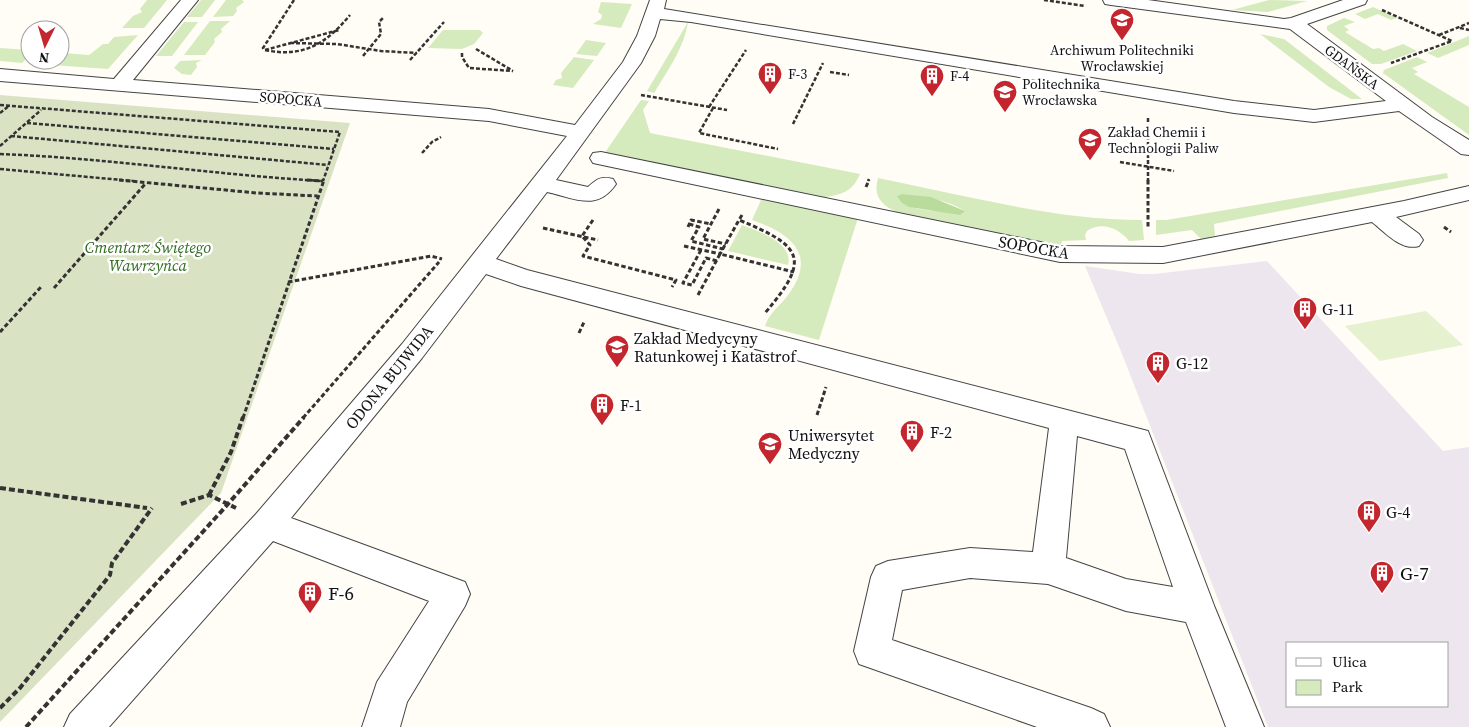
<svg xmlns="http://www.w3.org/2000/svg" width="1469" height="727" font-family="'Source Serif 4',serif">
<rect width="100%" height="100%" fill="#fffdf5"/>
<path fill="#eee6ef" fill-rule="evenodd" d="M1267,261L1443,451L1469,447V727H1268L1120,349L1085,266L1140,274H1154ZM1288,643H1448V706H1288Z"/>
<path fill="#d5ebbd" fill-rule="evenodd" d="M147,0H167L144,28H122L133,16L142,12L140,9Z
M201,0H215L202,17H187Z
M226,0H242L244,2L236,8L237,11L233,16L213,17Z
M1269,0L1307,1L1268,12L1232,10Z
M601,2L632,4L621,28L593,24L601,19L602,15L598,12Z
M1373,7L1397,18L1391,20L1378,14L1365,19L1355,14Z
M1344,18L1355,22L1344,26L1349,30L1345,32L1373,49L1379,48L1384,51L1403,44L1417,51L1381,64H1372L1327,30V26Z
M210,21H230L221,29L222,32L214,39L215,42L205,55H184Z
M184,22H198L172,56H156Z
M688,22C684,48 668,70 654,93L647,91Z
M443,30H480L483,33L474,44L462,49L428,48Z
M1260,34L1284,39L1362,99H1351L1329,87Z
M138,35L108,69L52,65L57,60H60L64,53L89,55L103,44H108L114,37Z
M1469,36V45L1438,58L1427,53Z
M586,40L606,43L597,56L576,54Z
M0,48L30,50V55L22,63L0,61Z
M574,57L594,60L573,88L553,85L556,80L562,78L561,73Z
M1417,57L1427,62L1412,68L1418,72L1414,74L1469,107V135L1383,73L1384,70Z
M202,60L196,63L197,67L191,75L182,74L174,68L180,61Z
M641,100L649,101L643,110L650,133L860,174C852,193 841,194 822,198L604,154Z
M1447,173L1448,178L1214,224L1215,236L1201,239L1192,230L1156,235V220H1166Z
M878,178C964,195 1054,220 1142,220L1144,240L1129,241C1119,228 1101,221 1087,231L1085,235L1086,240L1062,241L1060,247L909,216C889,210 871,202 878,178ZM903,194C925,197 946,199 965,211C944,211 921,213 902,203Z
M762,198L858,218L819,340L765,326C769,313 780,306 788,295C818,255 791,233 752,220Z
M742,225C758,231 794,243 788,265L728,251Z"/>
<path fill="#b9dc9c" d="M903,194L931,197L965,211L960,215L909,207L902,203L897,196Z"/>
<path fill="#d9e3c4" d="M0,95L350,123L221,493L0,722Z"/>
<path fill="#e6f2cf" d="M1426,311L1463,345L1380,361L1345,326Z"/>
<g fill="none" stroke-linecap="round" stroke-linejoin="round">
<defs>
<path id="minor" d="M181,0H198L133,80L489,109L575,125L623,62L637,36L650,0H666L664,9L1234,101L1314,110L1386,101L1290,29L1111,5L1105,4L1103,0H1148L1284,19L1291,18L1343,0H1367L1365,4L1307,24L1432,117L1469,140V155L1461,154L1399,111L1314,122L1234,113L691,22L660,19L655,36L641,63L556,180L588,187C597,179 601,176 613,179L616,184C597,212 575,198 547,192L496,259L527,270L1148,431L1215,608L1264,727H1226L1186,622L1126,611L1048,584L970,578L902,590L892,640L1091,708L1104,714L1110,727H1037L859,664L854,651L871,577L876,566L888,561L970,548L1033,552L1049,428L521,286L486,274L422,358L291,518L465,582L470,594L465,606L407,702L400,727H362L377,682L429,601L273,541L109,727H64L70,714L256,514L402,344L567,136L489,121L0,81V69L114,79ZM1077,436L1125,449L1173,587L1126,579L1066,558Z
M601,152L1060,246L1163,247L1404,201L1469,186V200L1396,217L1419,234L1423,240L1419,246C1401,251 1386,233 1372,222L1163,263L1060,262L593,163L590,158L593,153Z"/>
</defs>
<use href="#minor" stroke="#444" stroke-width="2"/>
<path stroke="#333" stroke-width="2.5" stroke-dasharray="4 2" stroke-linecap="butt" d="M294,0L263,48L265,50C303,58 326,44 350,15
M1044,0L1085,6
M1382,10L1452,41L1391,63
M1460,28L1469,30
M1439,35L1469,23
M290,43L337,44L381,51L417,53
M476,49L513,71
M265,50L339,30
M462,53V57L469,68L513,71
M363,56L381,34L379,22L384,17
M410,60L444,22
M830,72L849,75
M641,95L727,110
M0,105L340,132L323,181
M709,107L746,50
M713,108L699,133L778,149
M0,113L9,106
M1148,118V181
M27,123L334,149
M793,124L823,63
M11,136L328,165
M0,146L41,110
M422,153L432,142L441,137
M0,154C108,158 215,175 323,181
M1120,162L1174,171
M0,169L133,181
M868,181L869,179"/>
<path stroke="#333" stroke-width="3" stroke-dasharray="4.5 2.5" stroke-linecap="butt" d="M119,180L257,193L317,196
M307,180L323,181
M1148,180V229
M866,187L869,180
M719,209L703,239L726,244
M742,215L739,220C802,246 812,258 765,313
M593,220L582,236L590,245L583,256L676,280L672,287
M689,224L699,227L691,241L723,249
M688,227L691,220L711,224
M1444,227L1451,232
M543,228L598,240
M684,246L720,254L739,220
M701,250L683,283L692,285L706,258L717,261
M288,282L431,256L442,259
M54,288L146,183
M698,295L720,254L794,272
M0,332L41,287
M579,333L584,322
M817,415L826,387
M243,418L324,180
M303,418L439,262"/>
<path stroke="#333" stroke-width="4" stroke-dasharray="6 3" stroke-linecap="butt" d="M0,488L147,508
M209,495L231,452L243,417
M181,504L209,495L236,508
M0,708L20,688L110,575L112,563L152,508
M26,727L228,504L304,417"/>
<use href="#minor" fill="#fff" fill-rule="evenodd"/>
</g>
<defs>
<symbol id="university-pin" viewBox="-11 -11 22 30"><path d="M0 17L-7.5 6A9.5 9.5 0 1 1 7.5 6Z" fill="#c4262e" stroke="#fff"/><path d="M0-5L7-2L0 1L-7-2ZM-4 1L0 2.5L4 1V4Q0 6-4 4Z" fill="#fff"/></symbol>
<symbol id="building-pin" viewBox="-11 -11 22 30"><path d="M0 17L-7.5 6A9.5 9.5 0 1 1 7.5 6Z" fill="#c4262e" stroke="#fff"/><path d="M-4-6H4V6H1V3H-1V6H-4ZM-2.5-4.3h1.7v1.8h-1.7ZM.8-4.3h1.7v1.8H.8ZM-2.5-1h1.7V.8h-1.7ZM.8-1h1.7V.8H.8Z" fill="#fff"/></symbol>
</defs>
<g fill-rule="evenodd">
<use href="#university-pin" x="1108" y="6" width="28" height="38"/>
<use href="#building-pin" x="756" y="60" width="28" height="38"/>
<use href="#building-pin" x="918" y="62" width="28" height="38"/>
<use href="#university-pin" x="991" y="78" width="28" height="38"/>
<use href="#university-pin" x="1076" y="126" width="28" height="38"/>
<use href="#building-pin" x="1291" y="295" width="28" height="38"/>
<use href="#university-pin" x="603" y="333" width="28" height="38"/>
<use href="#building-pin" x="1144" y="349" width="28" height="38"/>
<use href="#building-pin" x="588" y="391" width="28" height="38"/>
<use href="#building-pin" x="898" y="418" width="28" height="38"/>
<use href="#university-pin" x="756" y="430" width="28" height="38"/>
<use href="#building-pin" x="1355" y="498" width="28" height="38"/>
<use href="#building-pin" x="1368" y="559" width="28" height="38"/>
<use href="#building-pin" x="296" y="579" width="28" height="38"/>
</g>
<g text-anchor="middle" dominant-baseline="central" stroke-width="5" stroke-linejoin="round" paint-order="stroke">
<g font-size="14" fill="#111" stroke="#fff" text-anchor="start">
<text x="1122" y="50" text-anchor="middle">Archiwum Politechniki<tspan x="1122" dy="16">Wrocławskiej</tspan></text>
<text x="788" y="74">F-3</text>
<text x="950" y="76">F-4</text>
<text x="1022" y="84">Politechnika<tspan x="1022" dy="16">Wrocławska</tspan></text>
<text x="1108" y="132">Zakład Chemii i<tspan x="1108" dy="16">Technologii Paliw</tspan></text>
</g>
<g font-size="14" fill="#111" stroke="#fff">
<text transform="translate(1352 67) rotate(37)">GDAŃSKA</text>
<text transform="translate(291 99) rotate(5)">SOPOCKA</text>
</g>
<g font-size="16" font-style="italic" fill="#2f6b1f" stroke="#fff">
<text x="148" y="247">Cmentarz Świętego<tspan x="148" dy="18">Wawrzyńca</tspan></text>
</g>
<g font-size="16" fill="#111" stroke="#fff">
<text transform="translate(1034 247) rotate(10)">SOPOCKA</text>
<text transform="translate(389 377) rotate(-51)">ODONA BUJWIDA</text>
</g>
<g font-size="16" fill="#111" stroke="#fff" text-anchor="start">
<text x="1322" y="309">G-11</text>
<text x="634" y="338">Zakład Medycyny<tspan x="634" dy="18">Ratunkowej i Katastrof</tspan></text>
<text x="1176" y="363">G-12</text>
<text x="620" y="405">F-1</text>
<text x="930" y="432">F-2</text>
<text x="788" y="435">Uniwersytet<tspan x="788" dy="18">Medyczny</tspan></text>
<text x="1386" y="512">G-4</text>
</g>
<g font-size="19" fill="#111" stroke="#fff" text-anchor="start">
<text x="1400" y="573">G-7</text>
<text x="328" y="593">F-6</text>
</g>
</g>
<rect x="1286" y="642" width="162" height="65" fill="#ffffff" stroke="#a0a0a0"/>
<rect x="1296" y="658" width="25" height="8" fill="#ffffff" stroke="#a0a0a0"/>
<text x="1332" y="667" font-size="15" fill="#111111">Ulica</text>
<rect x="1296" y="680" width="25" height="15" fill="#d5ebbd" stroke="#a0a0a0"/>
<text x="1332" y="692" font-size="15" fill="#111111">Park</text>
<g transform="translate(45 45) rotate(185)"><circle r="24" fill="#ffffff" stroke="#a0a0a0"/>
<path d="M0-4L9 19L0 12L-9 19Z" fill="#c4262e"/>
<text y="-8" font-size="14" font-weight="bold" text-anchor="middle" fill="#111111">N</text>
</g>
</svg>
